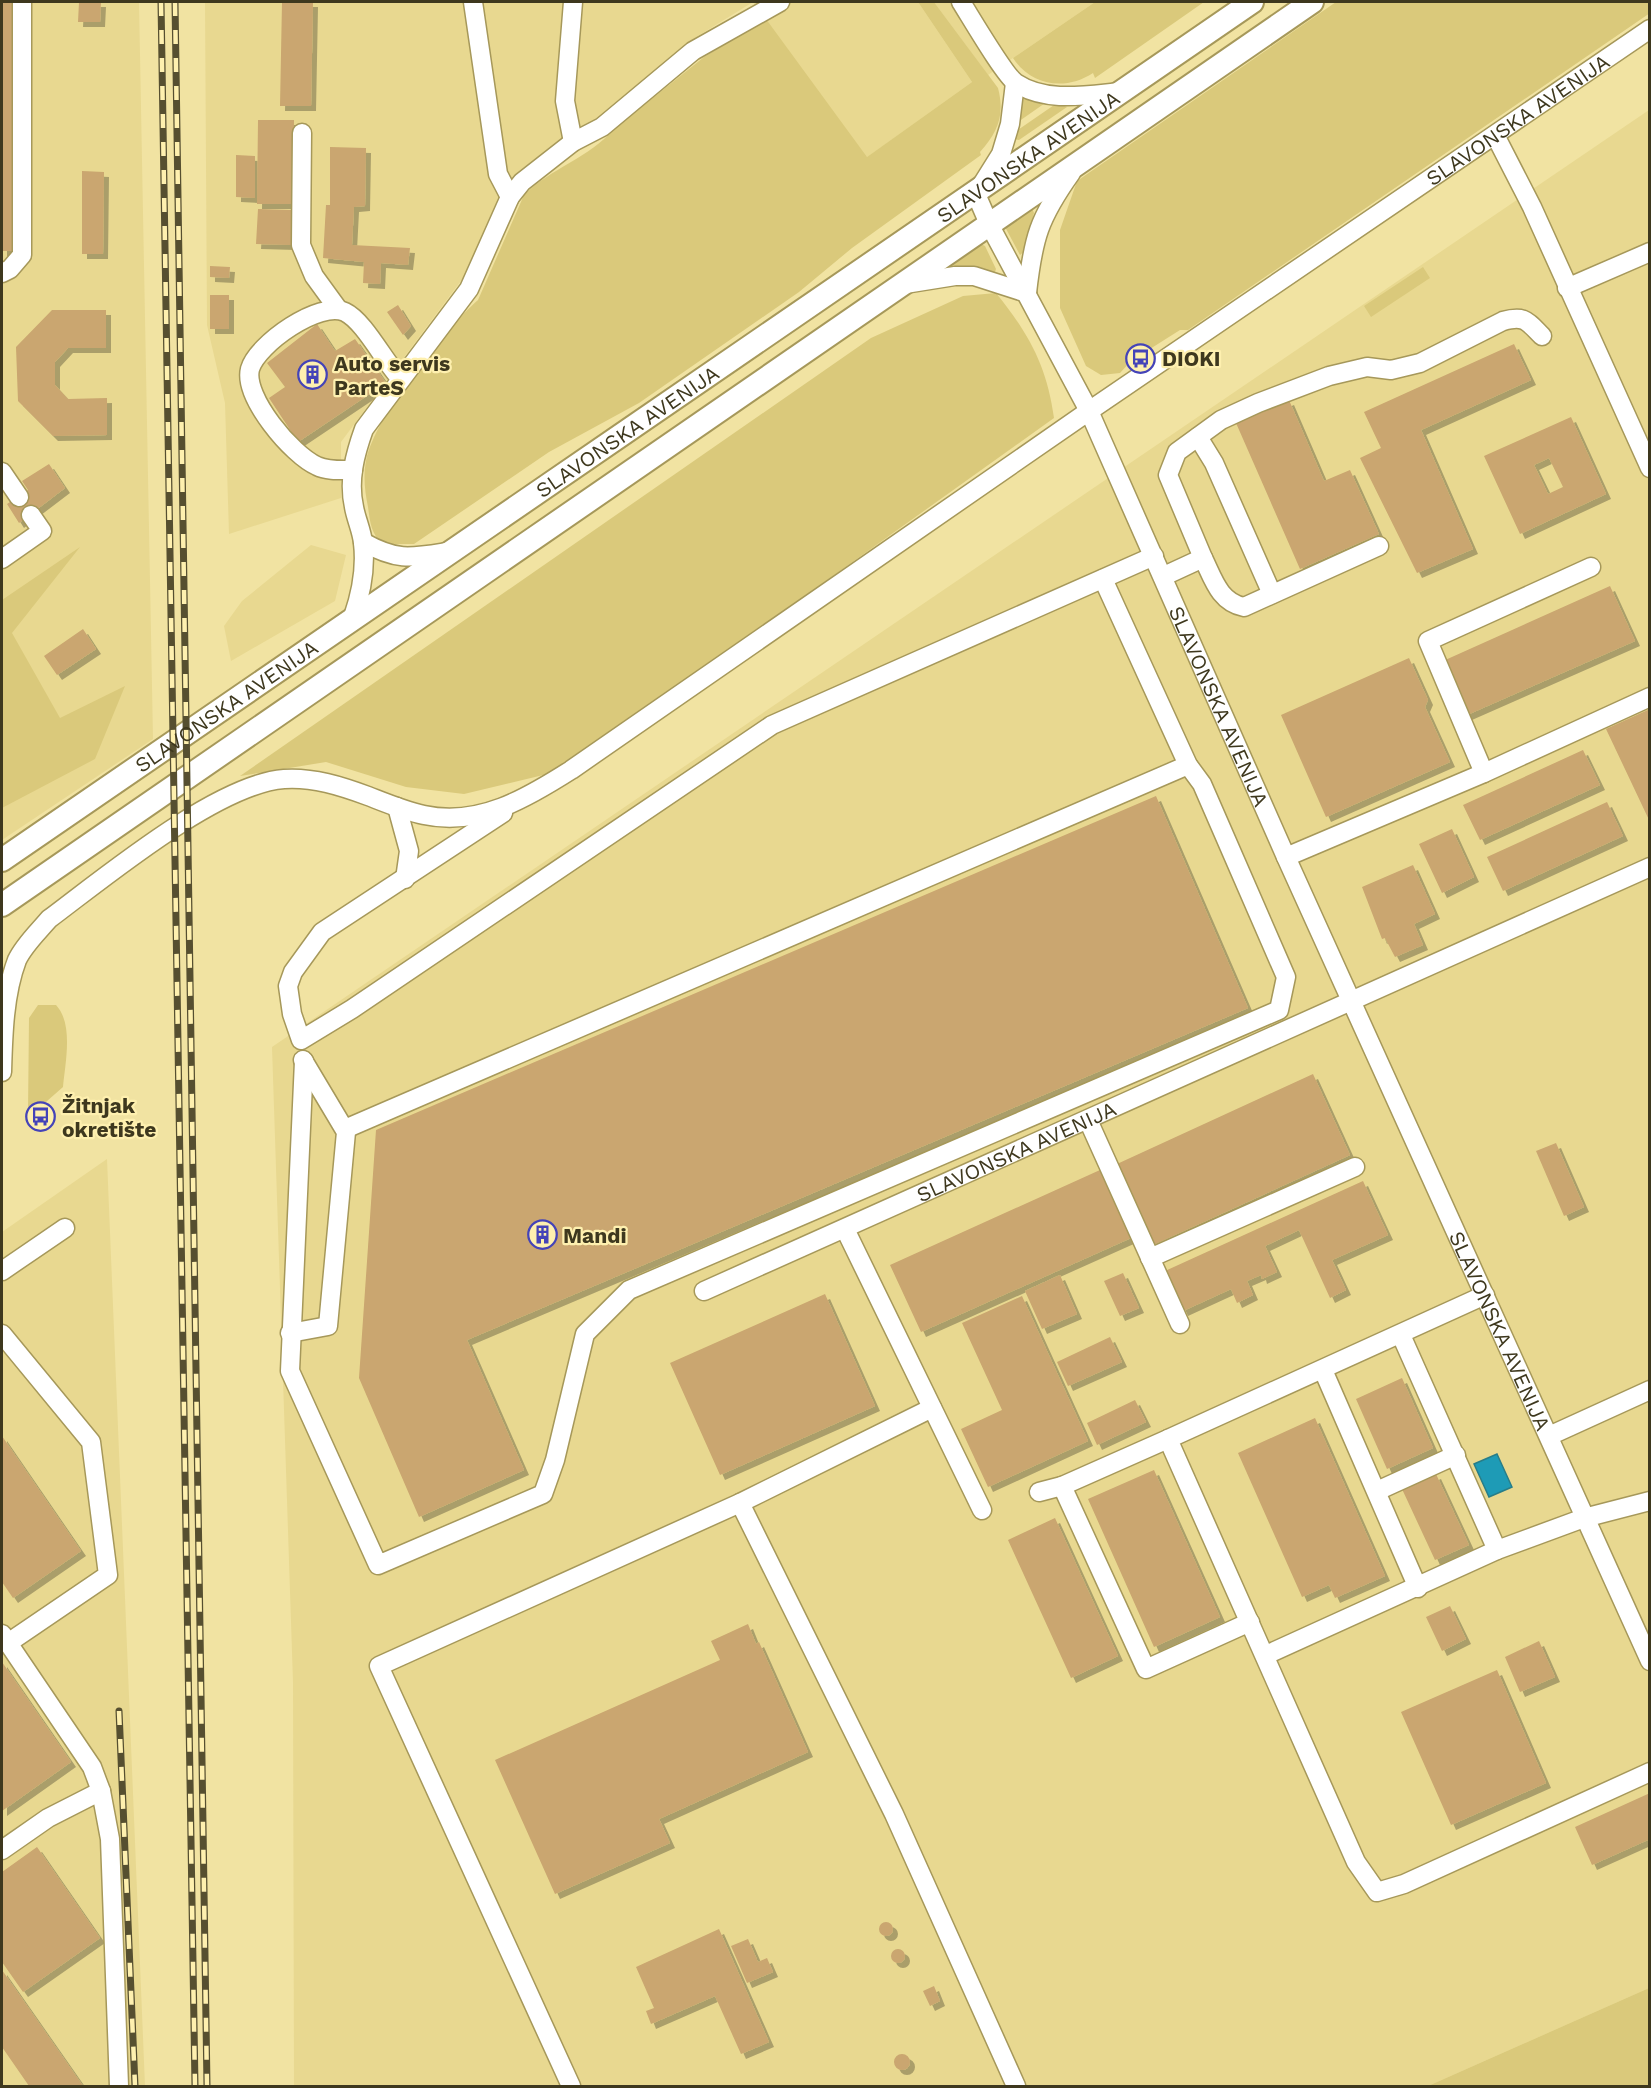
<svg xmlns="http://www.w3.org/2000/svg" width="1651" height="2088" font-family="'Work Sans',sans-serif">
<defs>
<filter id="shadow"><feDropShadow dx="5" dy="5" stdDeviation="0" flood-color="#0004"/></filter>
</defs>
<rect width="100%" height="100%" fill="#f1e3a2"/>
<path fill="#e8d890" d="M2,2H139L153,739L2,840Z
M205,2H918L972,82L866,158L753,2L693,39L607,112L520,170L512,179L469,270L341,442V498L229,534L225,403L207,325Z
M934,2H1095L988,75Z
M1649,110V1988L1428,2086H294L293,1682L272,1047Z
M311,545L346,555L335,601L231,661L224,626L242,601Z
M107,1159L145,2086H2V1232Z"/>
<path fill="#dac97b" d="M918,2H934L998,88C1005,115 998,132 980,152L981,155L852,248L799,292L639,403L549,452L414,544H382C371,533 370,522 368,507C365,492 363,477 366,461C375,416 443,331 478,300L524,195C551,168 589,158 614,129L704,57L766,19L867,157L972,82Z
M1095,2H1204L1095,78L1093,73C1066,91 1031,86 1013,58Z
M1336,2H1649L1650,13L1188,330H1180L1131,361L1120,373L1101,375L1086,366L1060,308V230L1077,181Z
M1026,96L1048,101L1018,122L1022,99Z
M1057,103L1067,107L1019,140L1014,139L1015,132Z
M1032,208L1034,213L1025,251L1020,255L1004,225Z
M979,243L985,246L996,269L995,272L952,268L950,265Z
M1423,267L1430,278L1371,317L1364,306Z
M996,293C1029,334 1047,366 1054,418L560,771L464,794L406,787L326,762L240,776L871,338L963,296Z
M80,547L12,633L60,718L125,686L95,759L2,808V600Z
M38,1005H56C74,1024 65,1064 63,1087L30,1116L28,1112L29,1018Z
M1649,1988V2086H1428Z"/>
<path fill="#1e9bb6" stroke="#287d88" stroke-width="1.5" d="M1497,1454L1512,1487L1489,1497L1474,1464Z"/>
<path fill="#caa66f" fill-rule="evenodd" filter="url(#shadow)" d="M2,2H15L13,251H2Z
M79,2H101L100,22H78Z
M282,2H313L311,106H280Z
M258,120H294L293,204H257Z
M330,147L366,148L365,206L354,207L352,245L410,248L408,265L381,263L380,284L363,283L364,262L323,258L326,205H330Z
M236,155L255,156V198L236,197Z
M82,171L104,172L103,254H82Z
M258,209L293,210L291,245L256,244Z
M210,266L230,267L229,278L210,277Z
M210,295H229V329H210Z
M398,305L411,326L403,335L387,312Z
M52,310H106V348H68L55,362V385L68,399L107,398V435L53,436L18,401L16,347Z
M317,324L335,351L355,339L386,383L298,442L269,398L285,387L267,363Z
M1514,344L1531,380L1421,430L1473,549L1417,573L1360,458L1381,448L1364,412Z
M1289,400L1324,481L1350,470L1379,534L1300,569L1236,423Z
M1571,417L1606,494L1520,534L1484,456ZM1549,458L1563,487L1548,494L1534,465Z
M49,464L65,488L19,523L7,504L28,490L22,481Z
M1610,586L1635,641L1467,715L1443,661Z
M83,629L96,649L57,675L44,656Z
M1409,658L1428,700L1425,707L1450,762L1326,817L1281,715Z
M1650,709V822L1606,729Z
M1583,750L1600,785L1480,840L1463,805Z
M1156,796L1248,1008L467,1340L524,1470L419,1517L359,1378L376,1130Z
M1607,802L1623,836L1503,891L1487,857Z
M1452,829L1474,877L1442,893L1419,844Z
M1413,865L1435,914L1414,924L1423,945L1395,957L1385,938L1382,939L1362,887Z
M1313,1074L1350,1155L1153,1245L1117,1164Z
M1556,1143L1584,1207L1564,1216L1536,1151Z
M1100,1170L1131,1238L921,1332L890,1265Z
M1363,1181L1388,1235L1332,1260L1346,1290L1330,1298L1299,1230L1265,1246L1277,1272L1262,1279L1261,1275L1247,1281L1253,1295L1237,1303L1231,1289L1183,1311L1165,1271Z
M1123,1273L1139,1308L1120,1316L1104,1281Z
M1060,1275L1077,1314L1042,1329L1025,1291Z
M825,1294L875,1406L720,1475L670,1363Z
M1022,1296L1088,1441L988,1487L961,1429L1002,1410L962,1323Z
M1110,1337L1122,1362L1068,1386L1057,1362Z
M1402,1378L1433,1448L1387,1469L1356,1399Z
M1135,1400L1146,1422L1097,1445L1087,1423Z
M1315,1418L1385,1576L1335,1598L1329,1585L1302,1597L1238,1453Z
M2,1436L81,1551L13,1598L2,1582Z
M1154,1470L1220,1617L1154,1647L1088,1499Z
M1436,1474L1469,1545L1435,1560L1402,1489Z
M1055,1518L1118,1656L1071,1678L1008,1540Z
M1450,1606L1466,1639L1442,1651L1426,1617Z
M748,1624L756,1644L759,1642L808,1752L659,1819L670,1843L555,1894L495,1760L720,1660L711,1641Z
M1539,1641L1555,1677L1520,1692L1505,1657Z
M2,1662L71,1762L2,1811Z
M1497,1670L1546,1783L1451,1825L1401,1712Z
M1650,1793V1839L1592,1865L1575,1827Z
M37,1847L100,1938L23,1992L2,1962V1872Z
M879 1929a7 7 0 1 1 14 0a7 7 0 1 1-14 0Z
M719,1929L769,2042L741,2054L715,1996L651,2024L646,2011L654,2008L636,1967Z
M748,1939L758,1962L767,1958L773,1972L747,1983L731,1946Z
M891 1956a7 7 0 1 1 14 0a7 7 0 1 1-14 0Z
M2,1970L83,2086H29L2,2047Z
M934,1986L940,2001L930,2006L923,1991Z
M894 2062a8 8 0 1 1 16 0a8 8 0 1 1-16 0Z"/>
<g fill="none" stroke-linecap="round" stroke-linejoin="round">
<defs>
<g id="minor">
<path d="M473,2L498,174L510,197"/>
<path d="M573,2L565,101L573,142"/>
<path d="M961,2C970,16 1005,76 1016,83C1046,103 1087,95 1121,92"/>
<path id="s1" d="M1015,83L1010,124L1001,154L976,194L989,224L1089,411L1286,857L1650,1661"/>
<path d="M302,133L301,245L314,276L338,309"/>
<path d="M1495,135L1532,207L1650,468"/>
<path d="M2,273L10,269L22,255V2"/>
<path d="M905,284L955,276H974L1027,293"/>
<path d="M1567,288L1650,252"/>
<path d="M1027,293C1033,238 1039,218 1071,173"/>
<path d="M1198,437L1214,463L1272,594"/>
<path d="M353,470C341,470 327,471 317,466C292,455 243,397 250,369C257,344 320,300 345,312C364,321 384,361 400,378"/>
<path d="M2,472L19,497"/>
<path d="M363,542C397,561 410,558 447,552"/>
<path d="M1203,558L1168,475L1177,452L1221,420L1258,403L1329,376L1367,367L1391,370L1420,363L1503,321C1525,315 1527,321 1542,336"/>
<path d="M2,559L42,531L31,515"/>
<path d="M1164,576L1203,558C1213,578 1219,602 1244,607L1379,546"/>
<path d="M353,617C361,594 366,568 363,543C362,531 356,519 354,507C348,480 355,454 364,429L469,289L510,197L522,182L573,142L602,127L693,51L780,2"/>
<path d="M1484,773L1428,641L1591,567"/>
<path d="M397,807L409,851L405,879"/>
<path d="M503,813L322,932L293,972L288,986L292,1014L301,1040L352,1009L772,725L1154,556"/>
<path d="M1286,857L1484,773L1650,697"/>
<path d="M304,1061L290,1371L378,1565L543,1494L555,1460L585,1334L629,1290L1279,1010L1286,977L1202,784L1188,765L1103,579"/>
<path id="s2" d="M2,1072C3,1037 4,994 17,960C24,945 38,932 49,919C104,878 217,784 284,779C313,777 341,786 368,796C386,803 405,811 424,815C479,827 527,798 571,770L1089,411L1650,29"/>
<path d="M1088,1120L1180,1324"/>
<path d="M345,1129L1188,765"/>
<path d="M845,1229L982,1510"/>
<path d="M1150,1258L1355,1167"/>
<path d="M2,1271L65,1228"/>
<path id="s3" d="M704,1291L1650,867"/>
<path d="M1485,1295L1168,1439L1356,1862L1377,1892L1404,1884L1650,1772"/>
<path d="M290,1333L328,1326L346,1132L303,1060"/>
<path d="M2,1334L91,1442L108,1575L8,1643"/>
<path d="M1401,1335L1497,1550"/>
<path d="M1323,1370L1418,1588"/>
<path d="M1549,1436L1650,1390"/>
<path d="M1062,1486L1146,1669L1250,1622"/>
<path d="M1377,1491L1456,1455"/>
<path d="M1039,1492L1062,1486L1168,1439"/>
<path d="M740,1503L894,1814L1016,2086"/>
<path d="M2,1634L92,1767L101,1791"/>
<path d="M1266,1655L1497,1550L1584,1518L1650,1501"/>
<path d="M2,1850L48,1818L101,1791L110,1839L119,2086"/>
<path d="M571,2086L379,1666L740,1503L932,1408"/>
</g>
<g id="major">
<path id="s4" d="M2,860C418,573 836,289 1252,2"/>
<path d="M2,905L1312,2"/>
</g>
</defs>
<use href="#minor" stroke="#a6985a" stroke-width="21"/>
<use href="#major" stroke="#a6985a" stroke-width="26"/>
<use href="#minor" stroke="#fff" stroke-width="18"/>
<use href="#major" stroke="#fff" stroke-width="22"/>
<defs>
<path id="rail" d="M161,2L195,2086
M175,2L207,2086
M119,1711L135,2086"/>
</defs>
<use href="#rail" stroke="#564f30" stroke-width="7"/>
<use href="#rail" stroke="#fef0af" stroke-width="4.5" stroke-dasharray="14" stroke-linecap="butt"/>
</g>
<defs>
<symbol id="bus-ring" viewBox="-11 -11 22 22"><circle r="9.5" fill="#fef0af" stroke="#4443b8" stroke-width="1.5"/><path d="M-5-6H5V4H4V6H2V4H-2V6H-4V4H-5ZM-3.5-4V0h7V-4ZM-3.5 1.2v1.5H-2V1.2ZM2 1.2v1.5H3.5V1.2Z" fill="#4443b8"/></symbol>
<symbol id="building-ring" viewBox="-11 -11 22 22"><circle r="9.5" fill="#fef0af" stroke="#4443b8" stroke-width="1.5"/><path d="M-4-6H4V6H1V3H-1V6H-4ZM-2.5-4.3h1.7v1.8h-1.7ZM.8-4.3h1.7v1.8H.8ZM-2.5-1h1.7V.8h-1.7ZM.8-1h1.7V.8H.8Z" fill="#4443b8"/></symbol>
</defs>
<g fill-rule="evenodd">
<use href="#bus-ring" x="1124" y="342" width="33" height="33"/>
<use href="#building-ring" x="296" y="358" width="33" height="33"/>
<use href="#bus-ring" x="24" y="1100" width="33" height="33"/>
<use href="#building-ring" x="526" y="1218" width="33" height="33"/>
</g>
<g text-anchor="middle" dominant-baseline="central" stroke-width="4.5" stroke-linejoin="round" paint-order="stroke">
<g font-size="21" fill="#3e381e" stroke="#fef0af">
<text stroke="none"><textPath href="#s2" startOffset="1894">SLAVONSKA AVENIJA</textPath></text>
<text stroke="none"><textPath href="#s4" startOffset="1244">SLAVONSKA AVENIJA</textPath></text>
<text stroke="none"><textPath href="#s4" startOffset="758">SLAVONSKA AVENIJA</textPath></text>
<text stroke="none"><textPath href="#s4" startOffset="272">SLAVONSKA AVENIJA</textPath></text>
<text stroke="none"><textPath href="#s1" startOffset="687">SLAVONSKA AVENIJA</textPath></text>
<text stroke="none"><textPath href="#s3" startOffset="342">SLAVONSKA AVENIJA</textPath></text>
<text stroke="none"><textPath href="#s1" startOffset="1372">SLAVONSKA AVENIJA</textPath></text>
</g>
<g font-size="21" font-weight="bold" fill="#3e381e" stroke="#fef0af" text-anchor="start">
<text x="1162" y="358">DIOKI</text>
<text x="334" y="363">Auto servis<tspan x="334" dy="24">ParteS</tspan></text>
<text x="62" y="1105">Žitnjak<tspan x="62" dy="24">okretište</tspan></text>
<text x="563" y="1235">Mandi</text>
</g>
</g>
<rect width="1651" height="2088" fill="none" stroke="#3e381e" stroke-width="6"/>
</svg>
